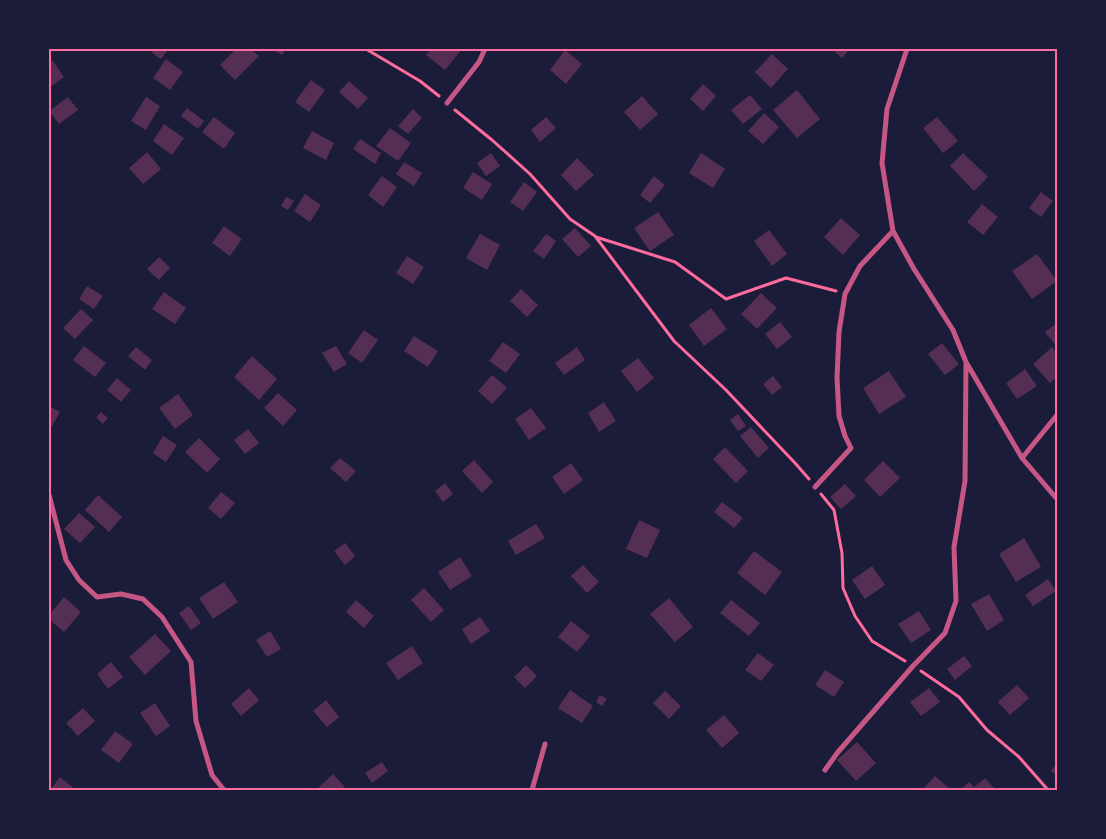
<svg xmlns="http://www.w3.org/2000/svg" width="1106" height="839" font-family="Cabin,sans-serif">
<rect width="100%" height="100%" fill="#1b1b3a"/>
<path fill="#542f53" d="M154,49H167L168,50L161,59L152,53Z
M236,49H251L259,56L235,80L220,65Z
M271,49H286L282,55Z
M431,49H462L445,70L426,55Z
M832,49H850L842,58Z
M565,50L582,64L566,84L550,70Z
M772,54L788,69L771,88L755,72Z
M166,59L183,72L170,90L153,78Z
M52,60L64,77L49,88V62Z
M311,80L325,90L309,112L295,102Z
M349,81L368,98L358,109L339,92Z
M703,84L716,96L703,111L690,99Z
M797,90L820,119L797,138L773,110Z
M750,95L762,109L743,124L731,110Z
M642,96L658,114L640,130L624,112Z
M68,97L78,110L59,124L49,111Z
M146,97L160,106L146,130L131,121Z
M187,108L204,121L198,129L181,116Z
M413,109L422,118L408,134L398,126Z
M764,113L779,127L763,144L748,131Z
M214,117L235,133L224,149L202,132Z
M546,117L556,128L540,142L531,130Z
M937,117L958,141L943,153L923,128Z
M164,124L184,138L172,155L153,141Z
M390,128L411,143L398,161L376,146Z
M312,131L334,143L326,160L303,148Z
M360,139L381,153L375,164L353,149Z
M147,152L161,169L143,184L129,168Z
M491,153L500,166L486,176L477,163Z
M701,153L725,169L713,188L689,173Z
M963,153L988,177L974,191L950,166Z
M577,158L594,175L576,191L561,175Z
M404,162L422,173L414,186L396,174Z
M473,172L492,184L482,200L463,188Z
M382,176L397,187L383,207L368,195Z
M654,176L665,185L650,203L640,195Z
M524,182L537,192L523,211L510,202Z
M1041,192L1053,201L1041,217L1029,208Z
M305,194L321,205L310,222L294,211Z
M286,197L294,201L288,210L281,206Z
M982,204L998,217L983,235L967,222Z
M658,212L674,235L650,251L634,228Z
M841,218L860,235L843,255L824,237Z
M224,226L242,239L230,256L212,243Z
M575,228L591,246L578,257L562,239Z
M769,230L787,254L772,266L754,241Z
M480,234L500,245L487,270L466,258Z
M546,234L556,241L544,259L533,251Z
M1037,254L1057,281L1032,299L1012,271Z
M407,256L424,267L413,284L396,273Z
M159,257L170,268L159,280L147,269Z
M87,286L103,296L94,309L79,299Z
M521,289L538,305L527,317L510,301Z
M164,292L186,308L175,324L152,309Z
M761,293L777,308L757,329L741,314Z
M711,308L727,329L704,346L689,325Z
M81,309L93,320L75,339L63,328Z
M780,322L792,337L777,349L765,334Z
M1057,323V347L1045,332Z
M364,330L378,340L362,363L348,353Z
M414,336L438,351L428,367L404,351Z
M503,342L520,354L506,373L489,361Z
M942,343L959,364L945,375L928,354Z
M84,346L106,363L95,377L73,360Z
M336,346L347,364L334,372L322,353Z
M136,347L152,360L145,370L128,356Z
M577,347L585,360L564,375L555,363Z
M1052,347L1057,353V377L1050,383L1033,364Z
M252,356L277,379L259,400L234,377Z
M638,358L654,378L637,392L621,371Z
M1025,369L1037,386L1017,399L1006,383Z
M889,371L906,397L879,414L863,388Z
M492,375L507,388L492,404L478,391Z
M773,376L782,387L772,395L763,384Z
M117,378L131,390L121,402L107,390Z
M278,393L297,410L283,426L264,408Z
M178,394L193,415L175,429L159,408Z
M604,402L616,421L599,432L588,413Z
M49,406L60,412L51,428L49,426Z
M531,408L546,428L529,440L515,419Z
M101,412L108,418L103,424L96,417Z
M738,414L746,426L738,431L730,420Z
M751,427L769,448L758,458L740,436Z
M248,429L259,443L245,454L234,440Z
M163,436L177,445L166,462L153,453Z
M199,438L220,459L207,473L185,452Z
M725,447L748,471L736,483L713,459Z
M340,458L356,471L346,482L330,468Z
M474,460L493,482L482,493L462,471Z
M883,461L900,478L880,497L864,480Z
M571,463L583,480L564,494L552,477Z
M445,483L453,494L443,502L435,491Z
M845,484L856,496L841,509L830,497Z
M221,492L235,503L221,519L208,508Z
M98,495L122,517L109,532L85,510Z
M722,502L743,518L734,528L714,512Z
M79,513L95,527L80,543L64,529Z
M639,520L660,530L647,558L626,549Z
M536,524L545,538L516,555L508,541Z
M1024,538L1041,567L1016,582L999,554Z
M345,543L355,556L345,565L334,551Z
M754,551L782,572L765,595L737,573Z
M460,557L472,576L450,590L438,572Z
M583,565L599,582L587,593L571,576Z
M872,566L885,585L865,599L852,580Z
M1048,579L1056,591L1033,606L1025,595Z
M224,582L238,602L213,619L199,598Z
M424,588L444,610L431,622L411,600Z
M989,594L1004,620L987,631L971,604Z
M64,597L81,612L64,632L49,619V615Z
M669,598L693,627L675,642L650,614Z
M356,600L374,616L364,628L346,612Z
M731,600L760,623L749,636L720,613Z
M189,606L201,623L191,630L179,613Z
M919,611L931,630L911,643L898,624Z
M480,617L490,631L471,644L462,629Z
M571,621L590,636L577,652L558,637Z
M270,631L281,649L267,657L256,640Z
M155,634L171,651L145,675L129,657Z
M412,646L423,663L398,680L386,663Z
M758,653L774,665L761,681L745,670Z
M964,656L972,666L955,680L947,669Z
M111,662L123,677L108,689L97,674Z
M526,665L537,676L525,688L514,677Z
M825,670L844,682L834,697L815,685Z
M1017,685L1029,698L1010,715L998,702Z
M249,688L259,700L241,716L231,704Z
M929,688L940,702L921,716L910,702Z
M570,690L593,706L582,723L558,708Z
M665,691L681,706L669,719L653,703Z
M600,695L607,699L602,706L596,702Z
M326,700L339,717L327,727L313,711Z
M155,703L170,726L156,736L140,713Z
M83,708L95,721L78,736L66,723Z
M724,715L739,733L722,748L706,730Z
M115,731L133,744L119,763L101,750Z
M857,742L876,763L856,781L837,760Z
M382,762L388,771L372,783L365,773Z
M1057,763V776L1051,771Z
M333,774L345,787L341,790H316Z
M935,776L951,790H922Z
M60,777L76,790H50Z
M985,778L996,790H960L969,782L974,787Z"/>
<g fill="none" stroke-linecap="round" stroke-linejoin="round">
<path stroke="#ff6b9d" stroke-width="3" d="M366,49L420,81L439,96
M455,110L492,140L530,174L570,219L595,236L674,341L726,390L795,463L809,479
M596,237L675,262L726,299L786,278L836,291
M821,494L834,510L842,553L843,588L855,616L872,641L905,661
M921,671L959,697L987,730L1019,757L1048,790"/>
<path stroke="#c65784" stroke-width="5" d="M907,49L887,109L882,163L893,231L914,269L953,330L966,362L1022,458L1057,499
M447,103L479,62L485,49
M1022,458L1057,415
M815,487L851,448L845,436L839,416L837,378L839,332L845,294L860,266L893,231
M49,495L66,560L79,580L97,597L121,594L143,599L162,617L191,662L196,721L212,775L224,790
M825,770L838,752L913,666L945,633L956,601L954,547L965,481L966,363
M532,790L545,744"/>
</g>
<rect width="1106" height="839" fill="none" stroke="#1b1b3a" stroke-width="100"/>
<rect x="50" y="50" width="1006" height="739" fill="none" stroke="#ff6b9d" stroke-width="2"/>
</svg>
